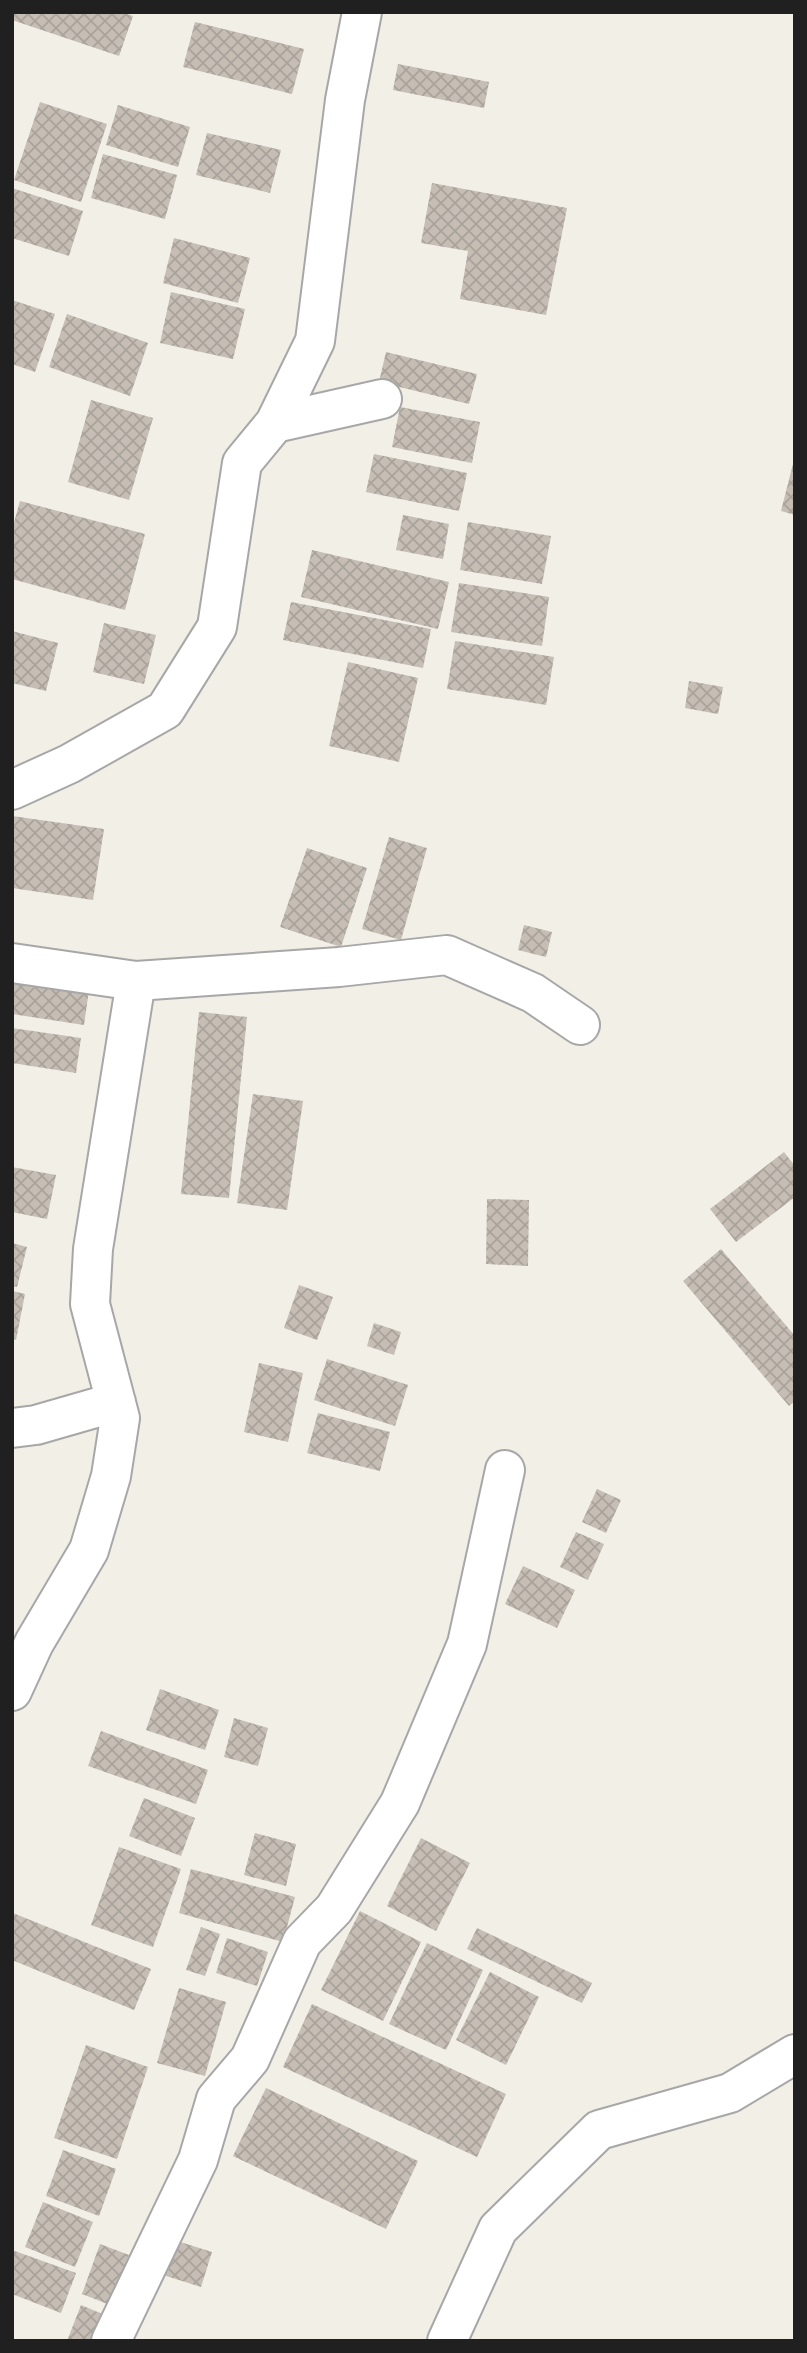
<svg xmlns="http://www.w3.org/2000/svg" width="807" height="2353" font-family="'Noto Sans',sans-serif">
<defs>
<pattern id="building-cross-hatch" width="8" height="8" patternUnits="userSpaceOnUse" patternTransform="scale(1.75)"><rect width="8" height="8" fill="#c6beb5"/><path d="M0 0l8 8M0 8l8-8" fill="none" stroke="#aaa39b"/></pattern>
</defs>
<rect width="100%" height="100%" fill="#f1efe6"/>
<path fill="url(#building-cross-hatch)" d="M12,12H122L133,16L119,56L12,20Z
M195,22L304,49L292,94L183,67Z
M398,64L489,82L484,108L393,90Z
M40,102L107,124L81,202L14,180Z
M118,105L190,127L178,167L106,145Z
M207,133L281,150L270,193L196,175Z
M103,154L177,175L165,219L91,198Z
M432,183L567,208L546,315L460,299L468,251L421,243Z
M12,188L83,211L69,256L12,238Z
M174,238L250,258L238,303L163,283Z
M171,292L245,309L233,359L160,343Z
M12,300L55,314L35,372L12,364Z
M67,314L148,343L130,396L49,367Z
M386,352L477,374L469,404L379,382Z
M91,400L153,418L129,500L68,482Z
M400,407L480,422L472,463L392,447Z
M374,454L467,473L459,511L366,492Z
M794,460H795V515L781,511Z
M20,501L145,534L125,610L12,579V530Z
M403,515L449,524L443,559L396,550Z
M468,522L551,536L542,584L460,570Z
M312,550L449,582L438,629L301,597Z
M459,583L549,597L542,646L451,632Z
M291,602L431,629L423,668L283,640Z
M104,623L156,635L144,684L93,672Z
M12,631L58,643L46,691L12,683Z
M455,641L554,657L546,705L447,689Z
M348,662L418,678L399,762L329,746Z
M689,681L723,687L718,714L685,708Z
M12,816L104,829L93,900L12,888Z
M389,837L427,848L401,940L362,929Z
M307,848L367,868L341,947L280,927Z
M524,925L552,932L546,957L518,950Z
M12,979L89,990L84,1025L12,1014Z
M199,1012L247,1017L229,1198L181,1194Z
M12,1028L81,1038L76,1073L12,1063Z
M253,1094L303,1101L287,1210L237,1203Z
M784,1152L795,1166V1197L736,1242L710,1209Z
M12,1167L56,1175L47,1219L12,1212Z
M487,1199L529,1200L528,1266L486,1264Z
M12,1243L27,1247L17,1287L12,1286Z
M721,1249L795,1336V1401L789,1406L683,1281Z
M299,1285L333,1297L317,1340L284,1328Z
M12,1291L25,1294L16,1340L12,1339Z
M374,1323L401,1332L394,1355L367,1346Z
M327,1359L408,1385L395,1426L314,1400Z
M259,1363L303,1373L288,1442L244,1432Z
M318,1413L390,1432L380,1471L307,1453Z
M597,1489L621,1500L606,1533L582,1522Z
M576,1532L604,1544L588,1580L560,1567Z
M523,1566L575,1590L557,1628L505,1604Z
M160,1689L219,1710L205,1750L146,1730Z
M234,1718L268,1728L258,1766L224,1757Z
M101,1731L208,1770L196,1804L88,1766Z
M144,1798L195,1818L181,1856L129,1836Z
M255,1833L296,1844L286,1886L244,1875Z
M421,1838L470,1863L436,1931L387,1906Z
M119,1847L181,1869L153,1947L91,1925Z
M191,1869L295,1897L283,1942L179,1913Z
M360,1911L421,1942L383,2021L321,1990Z
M13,1913L151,1969L134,2010L12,1960Z
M201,1927L220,1934L205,1976L186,1970Z
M477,1928L592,1983L582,2003L467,1949Z
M227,1938L268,1952L257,1986L216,1973Z
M427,1943L483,1970L446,2050L389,2024Z
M490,1972L539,1997L506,2065L456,2040Z
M179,1988L226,2002L205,2076L157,2063Z
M312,2004L506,2094L477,2157L283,2067Z
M86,2045L148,2067L117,2159L54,2138Z
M266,2088L418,2161L386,2229L233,2156Z
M63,2150L116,2169L99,2216L46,2196Z
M43,2202L93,2222L75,2267L25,2247Z
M174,2240L212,2252L201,2287L163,2275Z
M100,2244L129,2255L110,2305L82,2294Z
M12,2250L76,2273L61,2313L12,2294Z
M81,2305L105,2315L95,2341H67Z"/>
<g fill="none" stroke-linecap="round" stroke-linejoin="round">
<defs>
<path id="minor" d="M275,423L382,399
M12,790L69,764L165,710L217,627L242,463L275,423L315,341L345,100L362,12
M12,963L136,981L339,967L447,955L533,993L580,1025
M12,1428L36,1425L116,1402
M12,1691L34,1643L89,1550L111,1476L120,1418L90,1304L93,1249L136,981
M111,2341L198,2160L216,2099L250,2059L302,1942L334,1909L400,1803L467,1644L505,1470
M447,2341L498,2229L599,2130L730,2093L795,2054"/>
</defs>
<use href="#minor" stroke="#a7a7a7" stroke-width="42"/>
<use href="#minor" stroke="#fff" stroke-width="38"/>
</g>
<rect width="807" height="2353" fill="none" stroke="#202020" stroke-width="28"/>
</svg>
